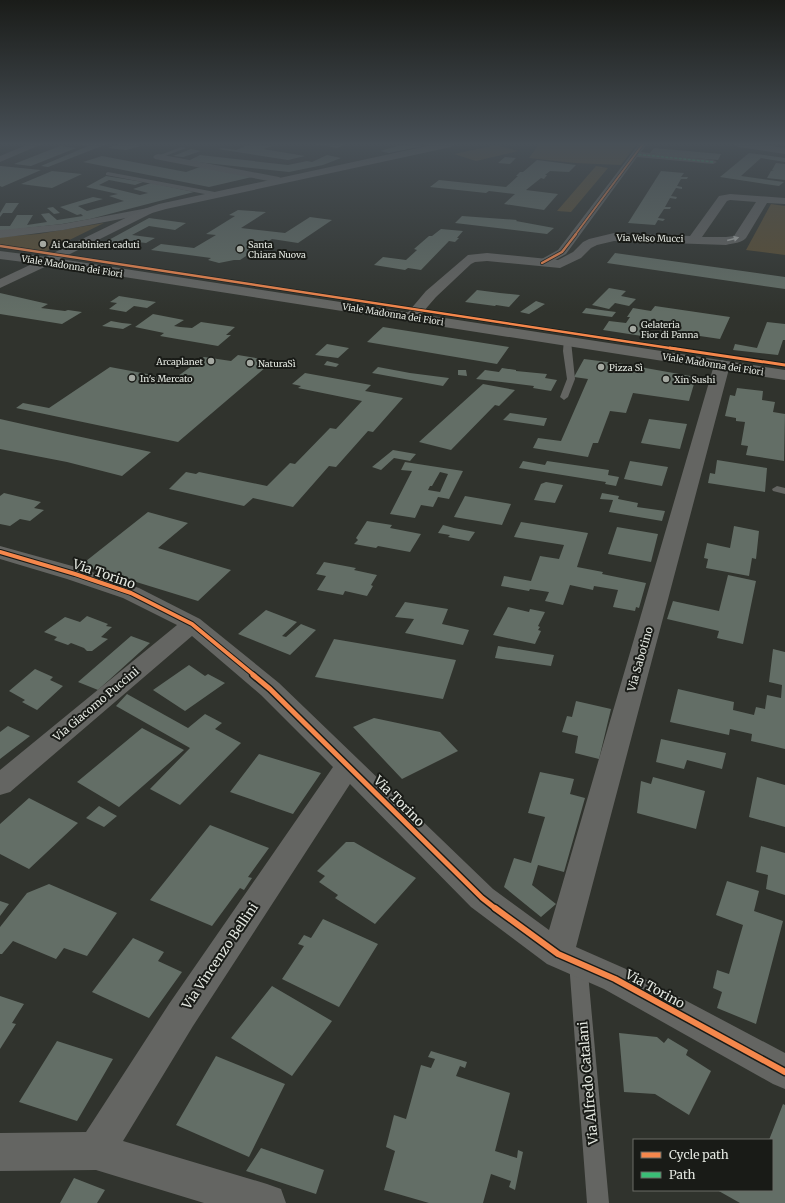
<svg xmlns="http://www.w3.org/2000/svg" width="785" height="1203" font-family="Merriweather,serif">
<rect width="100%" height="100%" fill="#30332d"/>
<path fill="#5b4e32" d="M539,144H637L621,165L575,163L529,158Z
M496,145L518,151L476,161L454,154Z
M596,166L608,168L571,212L557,211Z
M771,204L785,206V255L746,250Z
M104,223L43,253L0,246V237L38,234Z"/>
<path fill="#636e66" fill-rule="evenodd" d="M78,144H107L48,167L41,166L88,146Z
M119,144H140L138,145L141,146L126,150L108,148Z
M250,144L272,146L263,149L305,156L288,160L218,149L223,148L236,150Z
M314,144H346L337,148Z
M415,144L424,146L389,153L380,151L401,145Z
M60,146L76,148L31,166L14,164Z
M654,148L721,154L718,160L669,156L650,153Z
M191,149L201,151L183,157L173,156Z
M749,153L785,158V162L761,158L741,176L784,182L779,186L720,177Z
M200,155L288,165L307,161L312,162L327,155L341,158L323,165L289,172L188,161Z
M102,156L186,172L200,167L252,177L209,187L83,162Z
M505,157L516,158L510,164L498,163Z
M537,160L576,165L569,172L550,171L545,175H547L544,179L541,178L526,190L558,194L544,210L504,204L515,194L489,191L486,193L430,187L439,180L506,187L518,176H516L520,172H523Z
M776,163L785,164V180L767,178L771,171L774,170H772Z
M0,166H1L41,170L2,187L0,186Z
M52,171L82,174L52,188L21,184Z
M661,171L684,173L681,177H688L687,179H681L677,186L682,187V189L676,188L671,196L677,197L676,199L670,198L665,207H671L670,209H664L658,218L665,219L663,221L658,220L655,225L628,223Z
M106,176L143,182L135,185L109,180L99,185L140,195L148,193L133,189L151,183L194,192L90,219L62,224L0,231V226H10L17,215H33L27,225L47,222L41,214L49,213L57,220L83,216L81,214L77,215L60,207L93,197L103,199L78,206L87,211L124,201L109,196L118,194L86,187Z
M6,203H19L12,213H3L0,217V213Z
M53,207L60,213L54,214L47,208Z
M238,210L266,212L241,228L285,233L310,217L332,220L298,243L272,239L240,260H234L219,263L208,260L211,258L151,250L161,244L194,248L216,235L206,234L235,216L229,215Z
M462,216L517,220L516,221L554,228L547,234L455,223Z
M149,218L186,223L175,230L149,226L132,235L155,238L146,243L121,240L103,249L94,248Z
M441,229L463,231L457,238H459L455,242L449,241L421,270L408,268L405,270L374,265L383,257L406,260L417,250L414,249L429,236H432Z
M615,253L785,277V289L607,263Z
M609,288L626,291L621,296L636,299L629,306L615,303L609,309L592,305Z
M477,290L500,293L520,295L509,307L496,305L495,306L465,302Z
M0,293L48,304L41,308L65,311L68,310L82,312L62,324L0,314Z
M119,296L156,302L147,308L134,306L126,312L109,309L117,303L110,302Z
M536,301L545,304L529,314L520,312Z
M655,306L730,317L720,339L646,328L642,336L603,330L609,321L626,323L630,317H627L633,308L651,311Z
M586,308L616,312L612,317L582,313Z
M153,314L184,320L174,326L180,327L192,328L201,322L235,327L226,335H231L218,346L160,336L164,333L135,327Z
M111,321L122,323L132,324L123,329L102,326Z
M767,322L785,324V340H783L778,355L733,350L735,344L757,348Z
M383,327L509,347L497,364L367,342Z
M327,344L349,348L338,358L315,355Z
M238,355L273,361L178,442L16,408L23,403L49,408L110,367L174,379L204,357L231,361Z
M584,359L623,364L696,377L689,401L633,393L626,413L610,411L598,443H593L588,457L533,448L538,438L561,441L588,379L574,377Z
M327,361L339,364L336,367L324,365Z
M378,367L410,373L449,378L443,386L372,373Z
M502,368L516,370V371L547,374L545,378L557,380L551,391L533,388L534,386L476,379L485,370L499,372Z
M458,370H466L467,376L458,375Z
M305,373L371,385L365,391L403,398L373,432L368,431L336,467L329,466L293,507L253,498L244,506L169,489L186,472L196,474L199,472L267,486L290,463L295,464L330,428L336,429L362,401L298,388L301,386L292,384Z
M483,384L515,390L499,406L495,405L451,450L419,442Z
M737,388L763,391L762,400L775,402L773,412L785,414L784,461L746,455L748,446L741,445L745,422L736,421V418L725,416L730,395L735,396Z
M510,413L545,418H547L544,426L503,420Z
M0,419L58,432L151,452L122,476L67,462L0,449Z
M649,419L687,424L680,449L641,443Z
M393,450L416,454L410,461L394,458L381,470L372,467Z
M717,460L767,468L765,492L708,483L710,473L715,474Z
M523,461L545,465L547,461L609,470L608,475L619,477L616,486L605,484L606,482L519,468Z
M630,461L668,467L662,486L624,479Z
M405,462L463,471L449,499L438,497L433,507L421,505L415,518L390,514L412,471L401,470ZM440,472L448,474L440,492L428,490L430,486H432Z
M546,482L563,485L555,503L534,500L541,484Z
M4,493L41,502L34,508L44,510L30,521L20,519L10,526L0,524V496Z
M602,493L619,496L618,499L638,503L637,507L665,511L662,521L609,512L613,500L600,499Z
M465,496L511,504L502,525L454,517Z
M148,512L188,523L158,548L231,570L198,601L81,565Z
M367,521L392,525L390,528L421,534L410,552L378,546L376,548L354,544L358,540L356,538Z
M521,522L588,533L577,567L603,572L602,574L646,583L639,608L636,607L635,611L613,607L618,590L594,586L593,590L570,585L563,605L545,601L549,592L530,589L529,591L501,586L504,576L531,581L540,556L559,559L564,545L514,537Z
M443,525L454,528L475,532L469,541L448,537L450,535L438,533Z
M734,526L759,531L756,559L752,558L749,576L706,568L708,559L704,558L707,543L730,548Z
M617,527L658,534L651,562L608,554Z
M324,562L356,568L354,570L377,575L371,585L373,586L367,596L345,591L343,595L317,590L326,576L316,574Z
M728,575L756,581L743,644L717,638L719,631L667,619L673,601L719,611Z
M405,602L448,609L442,624L469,630L463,645L405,633L414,619L395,617Z
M508,607L529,612L530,609L545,612L538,626L540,627L538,630L541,631L535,644L493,635Z
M266,610L297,622L282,636L286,637L301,624L316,630L290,655L238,634Z
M87,616L108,624L106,626L112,627L101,637L108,639L92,651H87L84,648L71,643L68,645L54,640L57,637L44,632L65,617L80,622Z
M131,636L150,643L98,690L78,682Z
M334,639L456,660L443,699L315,677Z
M498,646L554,655L551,666L495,658Z
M773,649L785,652V749L751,741L752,734L730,729L729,735L670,722L678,689L734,702L733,710L754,715L756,707L765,709L767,695L781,698L782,685L769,682Z
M189,665L205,676L208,674L225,683L185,711L153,690Z
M35,669L53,677L50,680L63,686L37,710L22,702L25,700L9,691Z
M127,694L188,728L205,714L222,723L215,729L241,743L180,805L150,789L190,748L116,706Z
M576,701L611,709L599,759L575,753L578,736L562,732L567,716L572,717Z
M374,718L440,732L458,751L402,779L353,727Z
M8,726L30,736L0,759V732Z
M142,728L184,750L119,807L77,782Z
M661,739L726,753L722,769L687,760L684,769L656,762Z
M259,754L321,773L293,814L230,792Z
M540,772L574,779L570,794L585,798L564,872L538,865L532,885L556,904L541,917L504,887L514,858L531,863L545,817L528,813Z
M653,777L705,791L696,829L637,813L641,781L651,784Z
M757,777L785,785V827L749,817Z
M29,798L78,823L29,869L0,854V824Z
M99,806L117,816L104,827L86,818Z
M210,825L269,848L248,877L252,878L244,890L240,888L212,926L150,900Z
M346,842H354L416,878L375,924L335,898L338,895L319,882L325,876L317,871Z
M761,846L785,853V895L766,889L768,875L756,872Z
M727,881L759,891L754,911L783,921L756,1024L717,1008L722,992L713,988L717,970L729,974L743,925L716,915Z
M49,884L117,913L87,956L64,948L56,959L13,941L2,954H0V927L27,893Z
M0,901L9,904L0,916Z
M323,919L378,944L339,1007L282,979L304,946L298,944L304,935L311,938Z
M133,938L164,952L158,961L182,972L149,1018L92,992Z
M272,986L332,1021L292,1076L231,1038Z
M0,996L24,1004L12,1023L16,1024L0,1049Z
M619,1033L657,1037L664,1043L668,1038L688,1050L686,1055L711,1071L689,1115L655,1094L624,1092Z
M57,1041L113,1059L77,1121L19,1102Z
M431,1051L467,1062L465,1068L460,1066L456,1076L510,1093L495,1151L517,1158L518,1150L523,1152L515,1190L509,1187L511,1181L491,1174L483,1203H429L384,1190L395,1151L386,1147L394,1115L406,1119L421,1065L431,1068L435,1059L428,1057Z
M216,1056L285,1084L249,1157L176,1125Z
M783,1104L785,1105V1203H740L717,1190H772V1140H769Z
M261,1148L324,1170L316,1194L246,1171Z
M74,1178L105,1190L97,1203H60Z"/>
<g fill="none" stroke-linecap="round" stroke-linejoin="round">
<path fill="#646562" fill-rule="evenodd" d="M424,144H440L444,146L441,148Z
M181,147L186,148L160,158L155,157Z
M108,172L215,192L218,194L215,196L106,175V173Z
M564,339H570L571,341L575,379L568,397L564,400L560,397L567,379L563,351Z
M777,486L785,488V494L773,491L772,489Z
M578,954L584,957L587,962L609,1203H587L569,962L572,957Z"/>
<path fill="#646562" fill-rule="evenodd" d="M639,144H647L641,152L713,160L717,162L713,164L637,157L566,254L546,265H538L537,263L538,261L558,250Z"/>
<path fill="#646562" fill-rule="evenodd" d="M29,144H42L0,162V156Z
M734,144H759L785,148V154L738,147Z
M158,154L279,177L284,180L279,183L155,159L153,157L155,155Z
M730,194L785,198V204L767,203L746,238C741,243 734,243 726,245L614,241L597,245L591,248L581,258L560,268L487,261L475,262L471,264L436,297L416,320L411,321L406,320L404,317L426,291L468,255L487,253L558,260L573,252L583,242L589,239L614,233L690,236L719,196ZM730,200L756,202L734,236L726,237H702L727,201Z
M148,208L152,209L154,211L152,213L63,230L0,238V230L63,224Z
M0,251L47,257L51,258L53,261L51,264L47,265L0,259Z
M722,360L727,362L730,365L576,947L626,969L785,1053V1089L773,1084L604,989L547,964L471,907L350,784L193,1026L123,1141L267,1184L281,1189L286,1203H204L96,1170L0,1171V1133L86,1132L169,1004L333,767L261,695L192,636L10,792L0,795V770L177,625L123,598L67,579L0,559V546L83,569L139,588L200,619L279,683L493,889L549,930L714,365L717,362Z"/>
<path fill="#646562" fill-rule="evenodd" d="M47,257L51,258L53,261L51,264L0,288V279Z"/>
<path fill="#666764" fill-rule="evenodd" d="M436,144H455L451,147L166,209L152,213L60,259L785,370V380L47,265L43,264L41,261L43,258L144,209L159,204Z"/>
<path stroke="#3abd76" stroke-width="1.5" stroke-dasharray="3 1.5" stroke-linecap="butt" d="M634,154L713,162"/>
<defs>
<path id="cycleway-far5" d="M575,235L643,144"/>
<path id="cycleway-far4" d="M0,246L676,349
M542,263L562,252L576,234"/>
<path id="cycleway-far3" d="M670,348L785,365"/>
<path id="cycleway-far2" d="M0,552L75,574L131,593L192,624L255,676"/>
<path id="cycleway-far1" d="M253,675L270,689L482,898L496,909"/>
<path id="cycleway" d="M495,908L558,954L615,979L785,1072"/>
</defs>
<use href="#cycleway-far5" stroke="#191b17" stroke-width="3"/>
<use href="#cycleway-far4" stroke="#191b17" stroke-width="4"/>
<use href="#cycleway-far3" stroke="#191b17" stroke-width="5"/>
<use href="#cycleway-far2" stroke="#191b17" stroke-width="6"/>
<use href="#cycleway-far1" stroke="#191b17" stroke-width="8"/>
<use href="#cycleway" stroke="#191b17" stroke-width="9"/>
<use href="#cycleway-far5" stroke="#f5874c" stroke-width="2"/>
<use href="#cycleway-far4" stroke="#f5874c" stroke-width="2.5"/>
<use href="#cycleway-far3" stroke="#f5874c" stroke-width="3"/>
<use href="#cycleway-far2" stroke="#f5874c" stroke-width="4"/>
<use href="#cycleway-far1" stroke="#f5874c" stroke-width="5"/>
<use href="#cycleway" stroke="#f5874c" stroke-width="6"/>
</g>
<defs><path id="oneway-solid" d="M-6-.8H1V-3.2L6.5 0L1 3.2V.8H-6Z"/></defs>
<use fill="#b0b3ae" href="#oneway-solid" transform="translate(733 239) rotate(-15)"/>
<linearGradient id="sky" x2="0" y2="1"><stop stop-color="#1a1c19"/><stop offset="0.46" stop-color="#485057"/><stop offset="1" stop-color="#485057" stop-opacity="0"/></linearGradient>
<rect width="785" height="313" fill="url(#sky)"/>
<g fill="#a4a8a1" stroke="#191b17" stroke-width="1.5">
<circle cx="43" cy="244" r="4"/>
<circle cx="240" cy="249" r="4"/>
<circle cx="633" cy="329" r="4"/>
<circle cx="211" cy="361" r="4"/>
<circle cx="250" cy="363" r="4"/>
<circle cx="601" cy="367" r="4"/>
<circle cx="132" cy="378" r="4"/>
<circle cx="666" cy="379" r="4"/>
</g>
<g text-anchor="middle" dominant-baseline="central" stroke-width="4" stroke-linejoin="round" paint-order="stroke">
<g font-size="9" fill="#e3e7e0" stroke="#191b17">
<text transform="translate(650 238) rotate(1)">Via Velso Mucci</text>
<text transform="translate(72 266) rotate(9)">Viale Madonna dei Fiori</text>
<text transform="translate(393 314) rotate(9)">Viale Madonna dei Fiori</text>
<text transform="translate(713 364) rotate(9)">Viale Madonna dei Fiori</text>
</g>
<g font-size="9" fill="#e3e7e0" stroke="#191b17" text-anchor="start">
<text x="51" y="244">Ai Carabinieri caduti</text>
<text x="248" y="244">Santa<tspan x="248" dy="10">Chiara Nuova</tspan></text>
<text x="641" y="324">Gelateria<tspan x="641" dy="10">Fior di Panna</tspan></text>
<text x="203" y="361" text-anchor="end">Arcaplanet</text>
<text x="258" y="363">NaturaSì</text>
<text x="609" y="367">Pizza Sì</text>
<text x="140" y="378">In's Mercato</text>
<text x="674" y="379">Xin Sushi</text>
</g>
<g font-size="11" fill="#e3e7e0" stroke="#191b17">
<text transform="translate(640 659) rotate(-74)">Via Sabotino</text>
<text transform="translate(96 704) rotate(-40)">Via Giacomo Puccini</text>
</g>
<g font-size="13" fill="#e3e7e0" stroke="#191b17">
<text transform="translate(104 574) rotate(19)">Via Torino</text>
<text transform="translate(399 801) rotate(45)">Via Torino</text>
<text transform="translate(220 956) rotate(-56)">Via Vincenzo Bellini</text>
<text transform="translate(655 989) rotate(29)">Via Torino</text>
<text transform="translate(588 1083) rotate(-95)">Via Alfredo Catalani</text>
</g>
</g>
<rect x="633" y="1139" width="140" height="52" fill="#191b17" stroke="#6a6d67"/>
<rect x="641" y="1152" width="20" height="6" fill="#f5874c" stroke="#6a6d67"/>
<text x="669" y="1159" font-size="12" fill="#e3e7e0">Cycle path</text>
<rect x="641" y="1172" width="20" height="6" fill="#3abd76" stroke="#6a6d67"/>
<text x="669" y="1179" font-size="12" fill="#e3e7e0">Path</text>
</svg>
